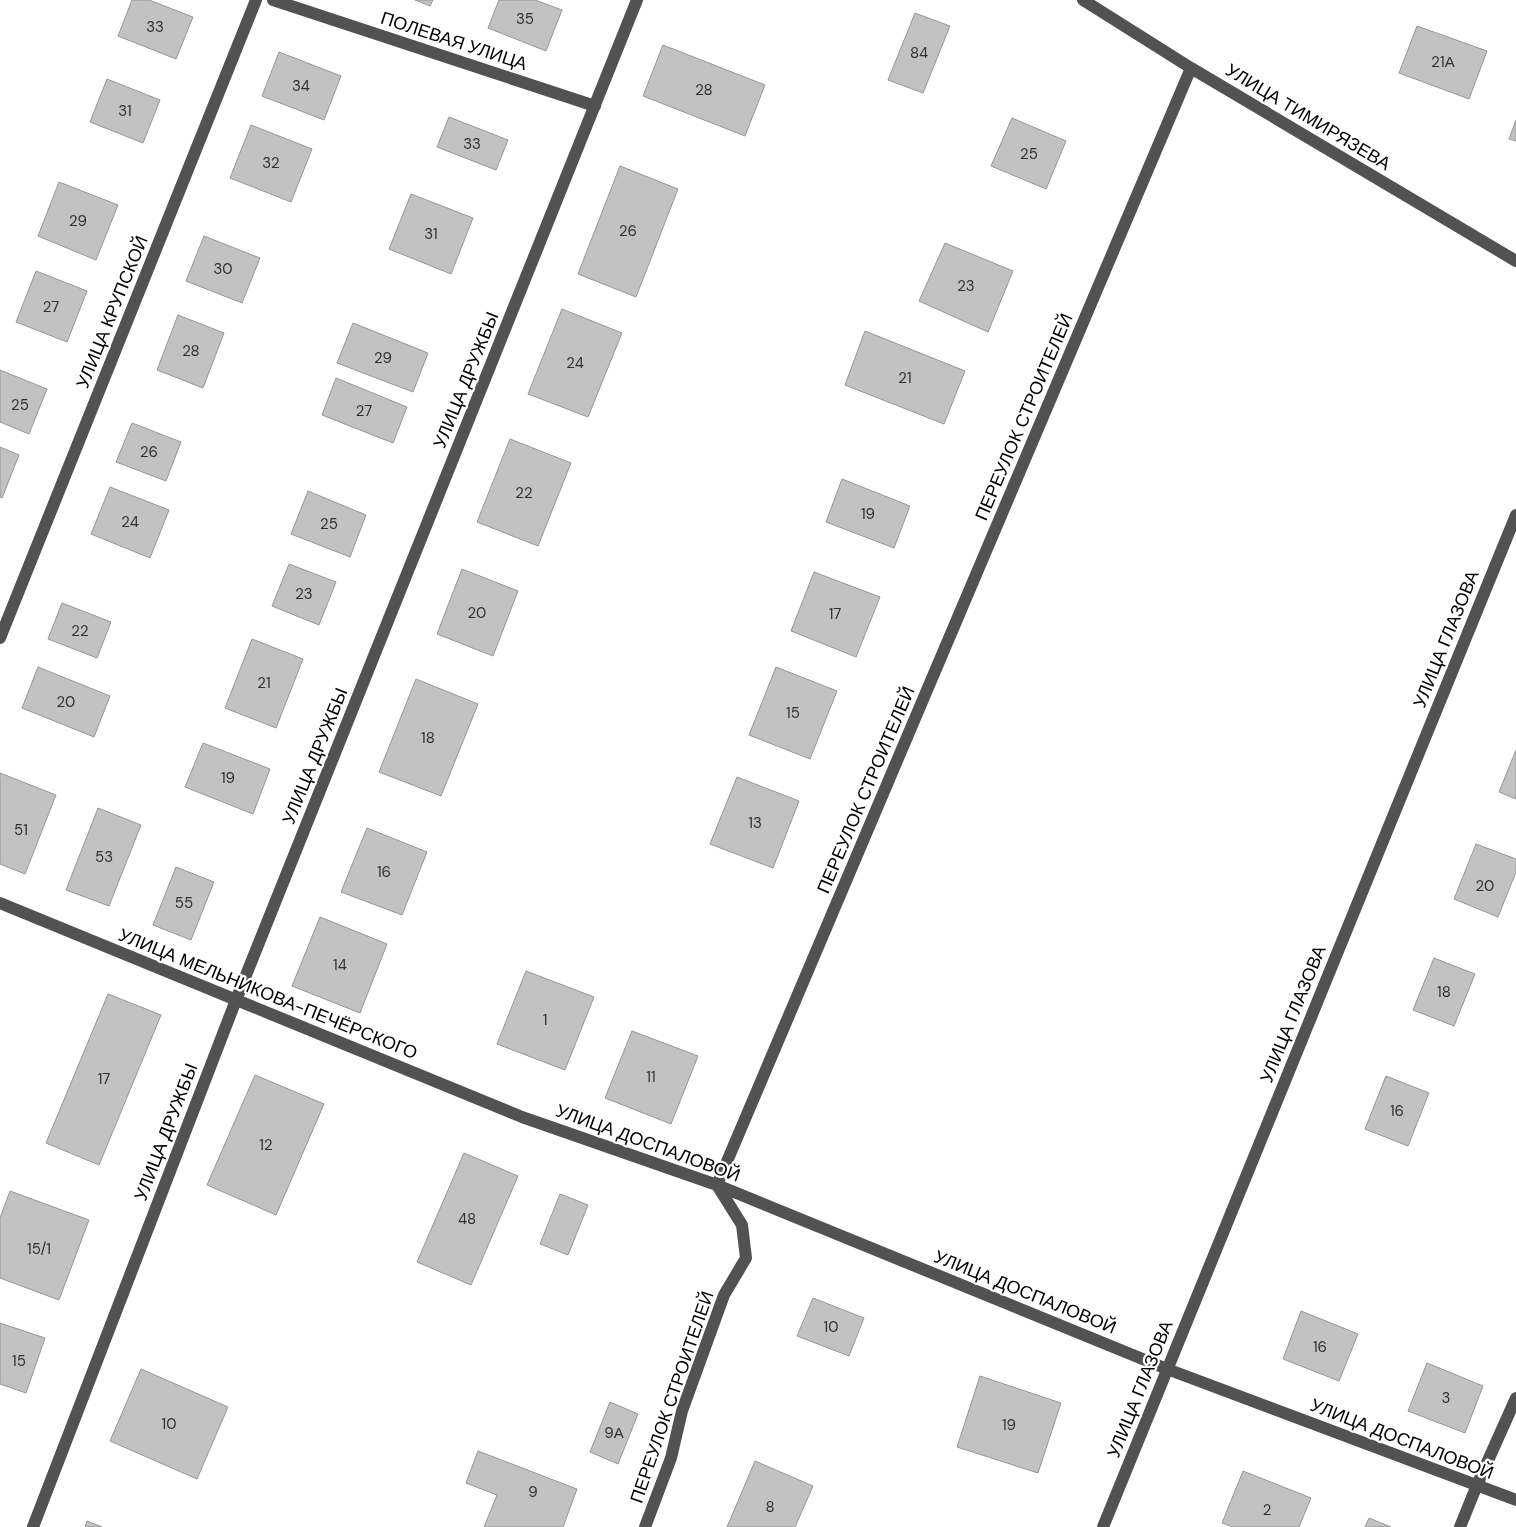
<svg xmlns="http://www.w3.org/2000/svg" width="1516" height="1527" font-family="'DM Sans',sans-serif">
<rect width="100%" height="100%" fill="#fff"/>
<path fill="#c2c2c2" stroke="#969696" d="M132,0H149L193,17L176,59L118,36Z
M415,0H433L430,6Z
M499,0H535L562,10L546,51L488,28Z
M915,13L950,26L923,93L888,80Z
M1417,26L1487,51L1469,99L1399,73Z
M663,45L765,85L745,136L643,96Z
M279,52L341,76L324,120L262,96Z
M107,79L160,100L143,143L90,122Z
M449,117L508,140L496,170L437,147Z
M1012,118L1066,141L1046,189L991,166Z
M1516,120V141L1509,139Z
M251,125L312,149L291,202L230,178Z
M620,166L678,189L636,297L578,274Z
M59,182L118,205L96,260L38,236Z
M411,194L473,218L451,274L389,249Z
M204,236L260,258L242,303L186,281Z
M945,243L1013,271L988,332L919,301Z
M36,271L87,291L67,342L16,322Z
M562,309L622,333L588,417L528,394Z
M178,315L224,333L203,388L157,370Z
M353,323L428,353L413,392L337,363Z
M865,331L965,371L944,424L845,385Z
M0,370L47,389L29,434L0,422Z
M336,378L407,407L393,443L322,415Z
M132,423L181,442L166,481L116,462Z
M510,439L571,463L538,546L477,522Z
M0,447L19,455L2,498L0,497Z
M842,479L910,506L894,548L826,522Z
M110,487L169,510L150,558L91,534Z
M308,491L366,515L350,557L291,534Z
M289,564L336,582L319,625L272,606Z
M462,569L518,591L493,656L437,634Z
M814,572L880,597L856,657L791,631Z
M62,603L111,622L97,658L48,639Z
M252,639L303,659L276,728L225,708Z
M38,667L110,696L94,737L22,708Z
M776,667L837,691L810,759L749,735Z
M416,679L478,704L441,796L379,772Z
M203,743L270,769L253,814L185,787Z
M1516,750V799L1499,792Z
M0,773L56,795L25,874L0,864Z
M737,777L799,801L773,868L710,844Z
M98,808L141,825L109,906L66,890Z
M367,828L427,852L402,915L341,892Z
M1476,844L1516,859V872L1498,917L1454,899Z
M176,867L214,882L191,940L153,925Z
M320,917L387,944L360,1013L292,986Z
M1434,958L1475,974L1454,1026L1413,1010Z
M526,971L594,997L565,1070L497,1044Z
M108,994L161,1015L99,1165L46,1143Z
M632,1031L698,1056L671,1124L605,1098Z
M255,1075L324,1104L276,1215L207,1185Z
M1386,1076L1429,1093L1408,1146L1365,1129Z
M464,1153L518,1176L471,1285L417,1262Z
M10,1191L89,1220L59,1300L0,1278V1218Z
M560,1194L588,1205L568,1255L540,1244Z
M813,1298L864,1318L849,1356L797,1336Z
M1301,1311L1358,1334L1339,1381L1283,1359Z
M0,1323L45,1338L26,1393L0,1384Z
M1427,1363L1483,1386L1465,1433L1408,1411Z
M141,1369L228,1407L197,1479L110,1441Z
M980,1376L1061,1403L1038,1473L957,1447Z
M610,1402L638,1414L618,1464L590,1452Z
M478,1451L577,1489L563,1527H484L497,1495L466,1483Z
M755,1461L813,1486L795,1527H727Z
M1243,1471L1311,1498L1299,1527H1233L1222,1523Z
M1369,1518L1391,1527H1365Z
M87,1521L102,1527H85Z"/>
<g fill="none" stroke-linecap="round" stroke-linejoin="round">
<path stroke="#525252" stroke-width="12" d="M273,0L595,106
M1083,0L1191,68L1516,261
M0,638L256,0
M0,903L522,1117L717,1185L1167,1369L1516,1500
M33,1527L236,1000L637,0
M645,1527L671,1458L682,1411L724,1295L746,1258L742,1225L717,1185L1191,68
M1103,1527L1516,515
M1460,1527L1477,1485L1516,1398"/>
</g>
<g text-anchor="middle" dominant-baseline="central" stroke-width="4.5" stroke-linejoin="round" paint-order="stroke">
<g font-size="15" fill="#303030">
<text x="525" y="19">35</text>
<text x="155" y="27">33</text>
<text x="919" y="53">84</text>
<text x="1443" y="62">21А</text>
<text x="301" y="86">34</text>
<text x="704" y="90">28</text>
<text x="125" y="111">31</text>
<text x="472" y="144">33</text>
<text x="1029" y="154">25</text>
<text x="271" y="163">32</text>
<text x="78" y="221">29</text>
<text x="628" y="231">26</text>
<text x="431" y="234">31</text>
<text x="223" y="269">30</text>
<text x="966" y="286">23</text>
<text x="51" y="307">27</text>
<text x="191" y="351">28</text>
<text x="383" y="358">29</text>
<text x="575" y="363">24</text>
<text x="905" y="378">21</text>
<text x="20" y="405">25</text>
<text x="364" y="411">27</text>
<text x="149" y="452">26</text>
<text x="524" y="493">22</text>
<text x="868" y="514">19</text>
<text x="130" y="522">24</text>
<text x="329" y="524">25</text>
<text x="304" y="594">23</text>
<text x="477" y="613">20</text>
<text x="835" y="614">17</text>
<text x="80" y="631">22</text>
<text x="264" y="683">21</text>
<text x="66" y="702">20</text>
<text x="793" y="713">15</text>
<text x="428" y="738">18</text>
<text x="228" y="778">19</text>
<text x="755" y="823">13</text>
<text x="21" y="830">51</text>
<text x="104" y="857">53</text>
<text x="384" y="872">16</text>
<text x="1485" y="886">20</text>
<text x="184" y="903">55</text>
<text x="340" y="965">14</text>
<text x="1444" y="992">18</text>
<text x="545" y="1020">1</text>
<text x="651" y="1077">11</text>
<text x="104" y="1079">17</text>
<text x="1397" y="1111">16</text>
<text x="266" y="1145">12</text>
<text x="467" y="1219">48</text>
<text x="39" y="1249">15/1</text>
<text x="831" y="1327">10</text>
<text x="1320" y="1347">16</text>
<text x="19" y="1361">15</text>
<text x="1446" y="1398">3</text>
<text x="169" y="1424">10</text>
<text x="1009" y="1425">19</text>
<text x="614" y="1433">9А</text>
<text x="533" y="1492">9</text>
<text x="770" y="1507">8</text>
<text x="1267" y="1510">2</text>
</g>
<g font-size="18" fill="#000" stroke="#fff">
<text transform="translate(454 41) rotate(18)">ПОЛЕВАЯ УЛИЦА</text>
<text transform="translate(1308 117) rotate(31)">УЛИЦА ТИМИРЯЗЕВА</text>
<text transform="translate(112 312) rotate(-68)">УЛИЦА КРУПСКОЙ</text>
<text transform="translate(466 380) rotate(-68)">УЛИЦА ДРУЖБЫ</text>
<text transform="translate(1024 417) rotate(-67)">ПЕРЕУЛОК СТРОИТЕЛЕЙ</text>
<text transform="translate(1446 639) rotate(-68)">УЛИЦА ГЛАЗОВА</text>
<text transform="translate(315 756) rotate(-68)">УЛИЦА ДРУЖБЫ</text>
<text transform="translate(866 790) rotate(-67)">ПЕРЕУЛОК СТРОИТЕЛЕЙ</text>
<text transform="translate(268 994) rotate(22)">УЛИЦА МЕЛЬНИКОВА-ПЕЧЁРСКОГО</text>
<text transform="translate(1293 1014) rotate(-68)">УЛИЦА ГЛАЗОВА</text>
<text transform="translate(166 1132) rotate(-69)">УЛИЦА ДРУЖБЫ</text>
<text transform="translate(648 1143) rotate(20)">УЛИЦА ДОСПАЛОВОЙ</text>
<text transform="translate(1025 1292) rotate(22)">УЛИЦА ДОСПАЛОВОЙ</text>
<text transform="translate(1140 1389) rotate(-68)">УЛИЦА ГЛАЗОВА</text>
<text transform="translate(672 1397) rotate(-71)">ПЕРЕУЛОК СТРОИТЕЛЕЙ</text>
<text transform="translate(1402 1439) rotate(21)">УЛИЦА ДОСПАЛОВОЙ</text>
</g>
</g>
</svg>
